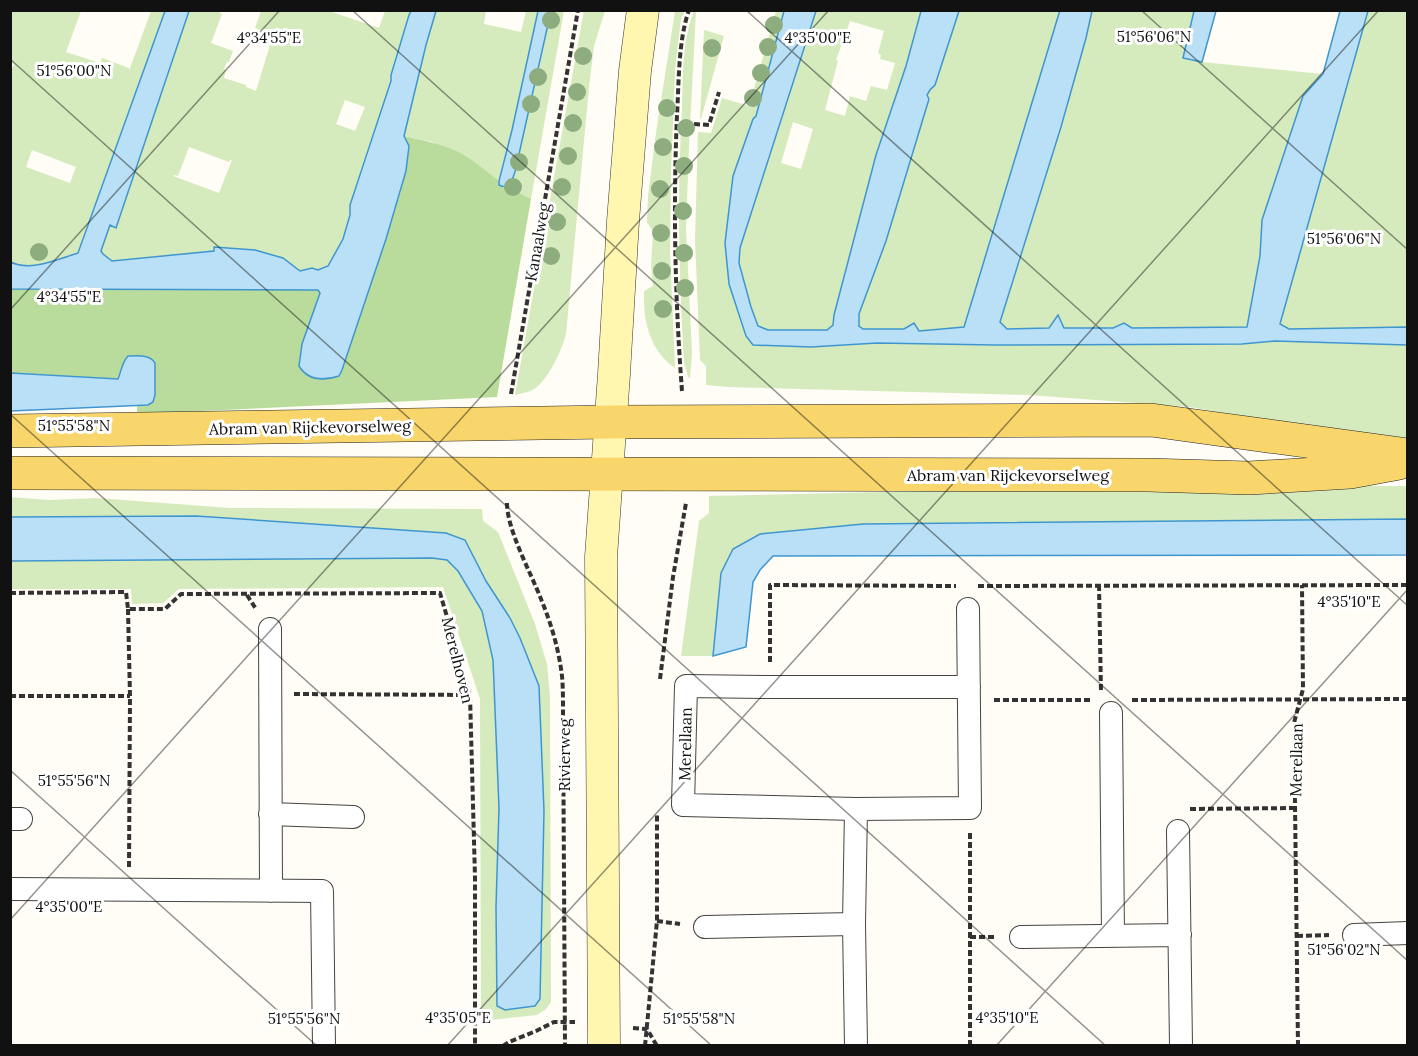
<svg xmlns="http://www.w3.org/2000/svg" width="1418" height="1056" font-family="Lora,serif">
<rect width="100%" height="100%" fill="#fffdf5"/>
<path fill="#d5ebbd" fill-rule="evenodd" d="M584,10L605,11L594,46L589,87L566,334C562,350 550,375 538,386C532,392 523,393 515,395Z
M11,11H81L66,52L100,63L102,58L129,68V71L151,11H165L78,253C57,259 31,272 11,262L10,73L14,64L11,63ZM32,150L76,167L70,183L26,167Z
M189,11H220V13L222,14L211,43L233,51L229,62H227L224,69L226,70L224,78L246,85V87L256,91L273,35L255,28L261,11H329L379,28L385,11H411L391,75V81L350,205V215L343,240L328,266L318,270L312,268L300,271L283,258L255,250L214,248L215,251L112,261L101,252L110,225L116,228ZM345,100L365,107L355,131L336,124ZM189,147L229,162L230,160H232L219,193L173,176L174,175L178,176Z
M436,11H486L484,24L521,32L526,11H538L512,130L499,181L486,172L432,142L404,136L426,45Z
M551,11H564L531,199L508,187L511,183L515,172Z
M675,11H685L681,19L675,70L671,172L670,251L675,368C649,350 643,320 644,291L653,286L651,266L653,232L647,222L648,196L656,133Z
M694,11H696L689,146L686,228L692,353L690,378L688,377L684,362C679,278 677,194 682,110C683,77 682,41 694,11Z
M776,11H784L756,116L753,119L733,176L725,243L729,284L746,336L811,347L877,343L995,345L1242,344L1275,341L1407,345V438L1358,437L1190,407L1029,395L728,387L706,385V366L700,360L695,239L698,132L711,133L722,98L749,106Z
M816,11H921L906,66L876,155L834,315L833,325L827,330H768L758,326L751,307L739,263L740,249ZM850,21L884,31L878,53L881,55L880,59L895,63L887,90L871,86L866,101L850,96L845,116L825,110L838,61L836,60ZM793,122L813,129L801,169L781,163Z
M959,11H1060L964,327L919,331L904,329H863L859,326V314L886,241L929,100L927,95L930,90L935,84Z
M1092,11H1194L1184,58L1202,62L1323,74L1303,96L1262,219L1260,255L1247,327L1132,328L1124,323L1113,328L1007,329L1000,322C1032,219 1068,116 1092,11Z
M1368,11H1407V327L1289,329L1280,324Z
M704,30L724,36L701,119H700Z
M1147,486H1407V519L863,524L760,534L714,646L713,656H681L699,521L709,513V496Z
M10,497L49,500L96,498L230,508L482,509L483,521L498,532L535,624L547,664L550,696L551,1002L546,1009L537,1015L481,1021L480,699L443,587L179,589L163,603L132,604L131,589H11V561L432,558L447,560L458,571L482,611L493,660L499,808L496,907L505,1010L535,1007L540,999L544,811L539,686L520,638L510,618L486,581L465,540L446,533L196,516L11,517Z"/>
<path fill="#b9dc9c" d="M404,136C424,141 445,144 464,155C476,162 487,172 499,181V185L504,188L508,187L531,199L497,397L137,414V406L148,405L155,395L154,382L147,357L132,356L126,358L118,379L11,373L10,289L318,290L320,293L302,344L300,357L316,379L331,378L339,376L342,370L352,340L401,191Z"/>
<path fill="#b9e0f7" stroke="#3f96cf" stroke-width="1.5" d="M1060,10L1092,11L1086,38L1061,127L1000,322L1007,329L1049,328L1058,315L1064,328H1113L1124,323L1132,328L1247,327L1260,256L1262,220L1303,96L1323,74L1340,11H1368L1280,324L1289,329L1407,327V345L1275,341L1242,344L995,345L877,343L811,347L753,345L746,336L729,284L725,243L733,176L753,119L756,116L784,11H816L740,248L739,263L751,307L758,326L768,330H827L833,325L834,315L876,155L906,66L921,11H959L935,85L930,90L927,95L929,99L886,241L859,314V326L863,329H904L914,323L919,331L964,327Z
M189,11L116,228L110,225L101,251L103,254L112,261L214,251V247L255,250L283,258L300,271L312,268L318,270L328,266L343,239L350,215V205L391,81V75L409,15L411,11H436L426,45L404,136L409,146L406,171L386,239L342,370L339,376C323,381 308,381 299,366L302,344L320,293L318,290L11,289V262C30,272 58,259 78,253L165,11Z
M538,11H551L515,172C512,180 510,191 499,185V181L512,130Z
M1194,11H1216L1202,62L1183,58Z
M128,356C137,356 150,354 155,363V395L153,402L148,405L11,411V373L118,379C121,372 122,362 128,356Z
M196,516L446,533L465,540L486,581L510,618L520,638L539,686L544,811L540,999L535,1006L505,1010L497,1006L496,907L499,808L493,660L482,611L458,571L447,560L432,558L11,561V517Z
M1407,519V555L773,556L760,570L753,582L746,647L713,656L721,573L733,549L760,534L863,524Z"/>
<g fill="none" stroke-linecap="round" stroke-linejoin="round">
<defs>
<path id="street" d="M968,609L970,808L856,809L683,805L686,686L769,687H969
M270,629L271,891
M1111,713L1113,936
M856,809L854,924L856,1046
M270,814L353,817
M10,819H21
M1178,831L1181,1046
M10,889L322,891L324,1046
M705,927L854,924
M1354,935L1408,933
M1021,937L1180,935"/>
<path id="secondary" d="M604,1046L601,557L614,374L623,221L635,71L643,10"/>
<path id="primary" d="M10,431L610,422L1151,420L1408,455
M10,473L1148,475L1249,478L1350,472L1399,463"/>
</defs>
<use href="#street" stroke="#444" stroke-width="24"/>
<use href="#secondary" stroke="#333" stroke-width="33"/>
<use href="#primary" stroke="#222" stroke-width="34"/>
<path stroke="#333" stroke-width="4" stroke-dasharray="6 3" stroke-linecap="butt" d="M694,124L709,125L719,92
M682,391C675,299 673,207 677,115C679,83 678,41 689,10
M511,394L578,10
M507,503C507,530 531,573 541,599C551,623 559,650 562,676C563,687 563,698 563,709L565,1046
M1099,585L1101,692
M978,586L1408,585
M10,593L126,592L128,609H165L181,594L440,593L470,695L475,877V1046
M247,595L256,609
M128,609L130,696L129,867
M770,662V585L956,586
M660,679L673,577L686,503
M294,694L470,695
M10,696H130
M994,700H1091
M1132,700L1408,699
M1190,809L1295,808
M657,921L680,924
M1297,936L1329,935
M970,937H996
M633,1028L647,1029L657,1046
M503,1046L509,1042L536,1031L554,1022H575
M645,1046L657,921V813
M970,1046V833
M1298,1046L1294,723L1303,689L1302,585"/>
<use href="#street" stroke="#fff" stroke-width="22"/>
<use href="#secondary" stroke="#fff6b0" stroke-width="32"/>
<use href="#primary" stroke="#f9d66b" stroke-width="33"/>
</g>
<g fill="#8dad7f">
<circle cx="551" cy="20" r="9"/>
<circle cx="774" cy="25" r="9"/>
<circle cx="768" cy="47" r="9"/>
<circle cx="712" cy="48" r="9"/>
<circle cx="583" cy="56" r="9"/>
<circle cx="761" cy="73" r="9"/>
<circle cx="538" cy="77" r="9"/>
<circle cx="577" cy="92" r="9"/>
<circle cx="753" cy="98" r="9"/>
<circle cx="531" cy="104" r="9"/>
<circle cx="667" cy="108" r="9"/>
<circle cx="573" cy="123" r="9"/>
<circle cx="686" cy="128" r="9"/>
<circle cx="663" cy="147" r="9"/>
<circle cx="568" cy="156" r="9"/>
<circle cx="519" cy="162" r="9"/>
<circle cx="684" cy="166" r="9"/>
<circle cx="513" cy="187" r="9"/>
<circle cx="562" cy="187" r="9"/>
<circle cx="660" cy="189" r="9"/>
<circle cx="683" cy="211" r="9"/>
<circle cx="557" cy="222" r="9"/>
<circle cx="661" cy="233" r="9"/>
<circle cx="39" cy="252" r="9"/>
<circle cx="684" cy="253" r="9"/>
<circle cx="551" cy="256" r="9"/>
<circle cx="662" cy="271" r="9"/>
<circle cx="685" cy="288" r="9"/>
<circle cx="663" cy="309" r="9"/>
</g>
<path fill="none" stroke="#111" stroke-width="1.5" stroke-opacity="0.45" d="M352,10L1408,961M746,10L1408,606M1141,10L1408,250M10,59L1106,1046M10,310L280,10M10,414L712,1046M10,770L317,1046M10,920L829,10M447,1046L1379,10M996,1046L1408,589"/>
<g text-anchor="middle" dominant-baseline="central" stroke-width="6" stroke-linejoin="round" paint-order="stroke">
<g font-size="16" fill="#111" stroke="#fff">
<text transform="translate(537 242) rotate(-80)">Kanaalweg</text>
<text transform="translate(310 427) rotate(-1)">Abram van Rijckevorselweg</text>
<text x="1008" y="475">Abram van Rijckevorselweg</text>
<text transform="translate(458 660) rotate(76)">Merelhoven</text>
<text transform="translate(685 744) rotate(-89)">Merellaan</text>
<text transform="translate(564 755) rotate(-90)">Rivierweg</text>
<text transform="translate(1296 760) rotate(-89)">Merellaan</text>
</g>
</g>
<g font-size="15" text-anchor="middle" fill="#111" stroke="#fff" stroke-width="6" stroke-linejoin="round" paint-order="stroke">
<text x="1154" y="42">51°56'06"N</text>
<text x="818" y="43">4°35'00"E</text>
<text x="269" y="43">4°34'55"E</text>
<text x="74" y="76">51°56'00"N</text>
<text x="1344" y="244">51°56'06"N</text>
<text x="69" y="302">4°34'55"E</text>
<text x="74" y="431">51°55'58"N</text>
<text x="1349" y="607">4°35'10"E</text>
<text x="74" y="786">51°55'56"N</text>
<text x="69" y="912">4°35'00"E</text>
<text x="1344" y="955">51°56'02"N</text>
<text x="458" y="1023">4°35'05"E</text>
<text x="1007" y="1023">4°35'10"E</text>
<text x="304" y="1024">51°55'56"N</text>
<text x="699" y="1024">51°55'58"N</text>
</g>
<rect width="1418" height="1056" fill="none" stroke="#111111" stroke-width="24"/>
</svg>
